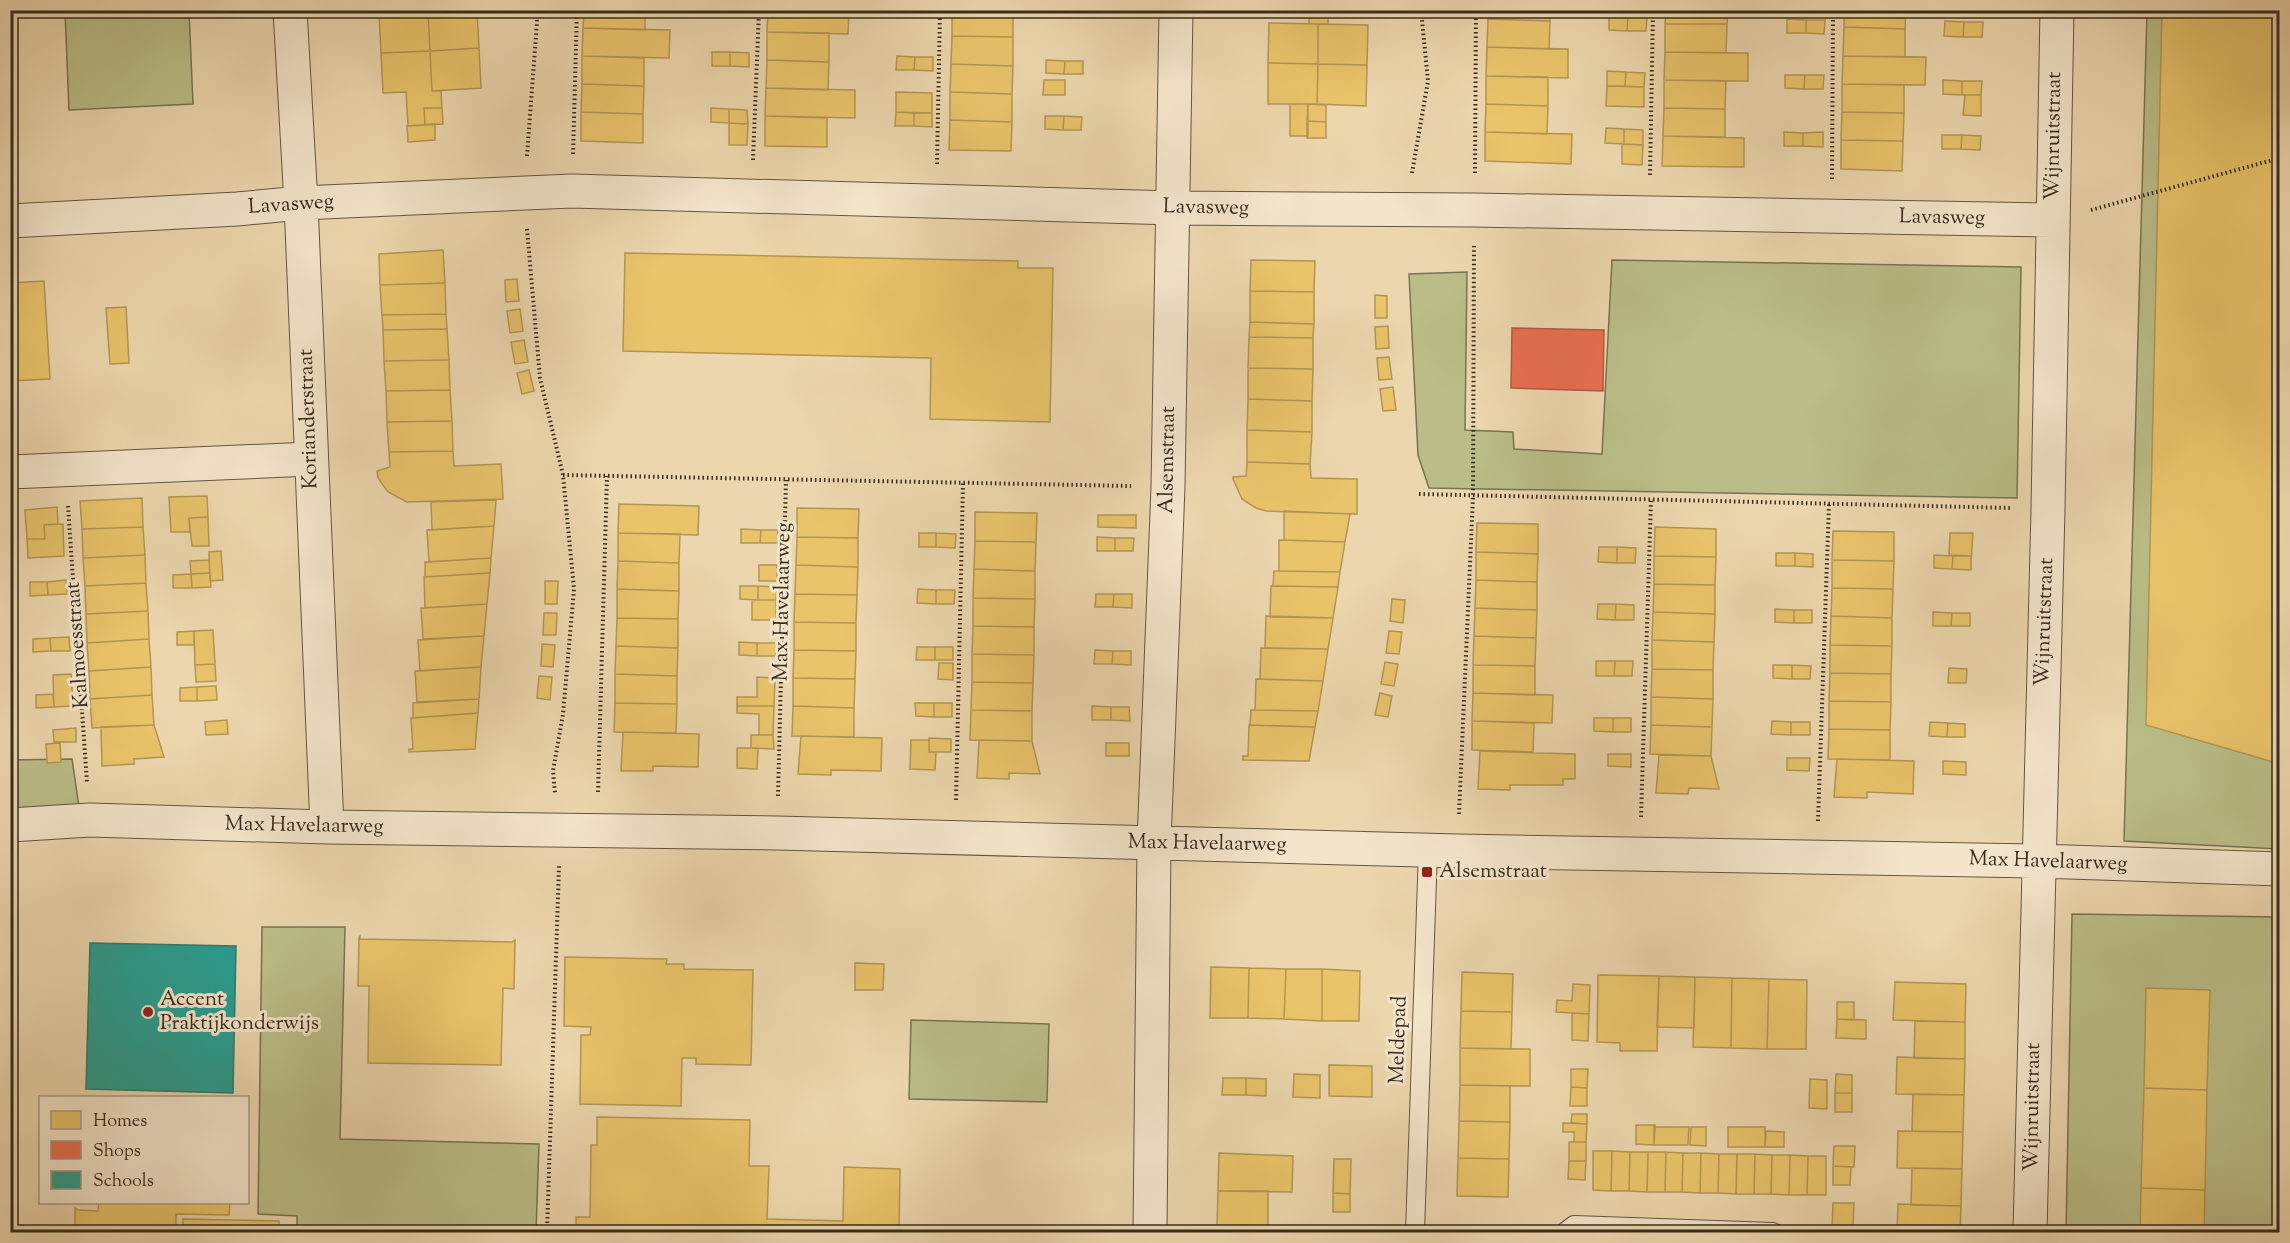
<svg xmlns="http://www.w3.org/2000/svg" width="2290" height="1243" font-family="'Sorts Mill Goudy',serif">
<rect width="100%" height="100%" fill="#ecd6ad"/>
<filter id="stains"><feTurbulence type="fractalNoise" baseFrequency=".00333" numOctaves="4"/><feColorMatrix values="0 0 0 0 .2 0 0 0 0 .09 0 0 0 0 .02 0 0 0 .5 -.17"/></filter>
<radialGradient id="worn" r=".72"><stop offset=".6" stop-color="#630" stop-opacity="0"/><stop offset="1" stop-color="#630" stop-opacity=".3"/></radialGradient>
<path fill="#babd88" stroke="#787454" stroke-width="1.5" d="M65,11H189L193,104L69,110Z
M2147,11H2279V849L2124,841Z
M1612,260L2021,267L2017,498L1429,488L1418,455L1409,274L1467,272L1465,430L1513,432L1514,449L1602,454Z
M72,759L80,814L11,815L10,760Z
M2072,914L2279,917V1232H2066Z
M262,927H345L340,1139L539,1144L536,1232H297V1216L258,1214Z
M911,1020L1049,1024L1047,1102L909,1099Z"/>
<path fill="#e9c46a" stroke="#b39654" stroke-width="1.5" d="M477,10L479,48L430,51L428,11Z
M584,10H645V30L583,28Z
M768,10H849L848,34L767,32Z
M897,10H916V14L897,13Z
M916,10H934V14H916Z
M952,10H1013V37L952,36Z
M1047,10H1066L1065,17L1047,16Z
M1066,10H1084V17H1065Z
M1309,10H1328V24H1309Z
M1488,10H1550V21L1488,19Z
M1666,10H1728L1727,24H1665Z
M1844,10H1906L1905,29L1844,27Z
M2162,10H2280V764L2146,725Z
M428,11L430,51L381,53L379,13Z
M1609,15L1628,16L1627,31L1609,30Z
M1628,16L1647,17L1646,31H1627Z
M1488,19L1550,21L1549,49L1487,47Z
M1787,19L1806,20V33H1787Z
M1806,20H1825L1824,34L1806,33Z
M1945,21L1964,22L1963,37L1944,36Z
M1964,22H1983L1982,37H1963Z
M1269,23L1318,24V64L1268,63Z
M1318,24L1368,25L1367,65L1318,64Z
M1665,24H1727L1726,53L1665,52Z
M1844,27L1905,29V57L1843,56Z
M583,28L670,30L669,58L582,56Z
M767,32L829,33V62L767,60Z
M952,36L1013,37V66L951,64Z
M1487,47L1568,49V78L1486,76Z
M479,48L481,88L432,91L430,51Z
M430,51L432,91H441L442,108H424L425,125L408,126L406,92L383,93L381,53Z
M712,52H730V66H712Z
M730,52L749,53V67L730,66Z
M1665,52L1748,53V81L1664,80Z
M582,56L644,58V86L582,84Z
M897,56L915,57L914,70H896Z
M1843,56L1926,57L1925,85L1842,84Z
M915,57H933V71L914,70Z
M767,60L829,62L828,90L766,88Z
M1046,60L1065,61L1064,74L1046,73Z
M1065,61H1083V74H1064Z
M1268,63L1318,64L1317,104H1268Z
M951,64L1013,66L1012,94L950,92Z
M1318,64L1367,65L1366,106L1317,104Z
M1607,71L1626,72L1625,86H1607Z
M1626,72L1645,73L1644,87L1625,86Z
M1785,75H1805L1804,89L1785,88Z
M1805,75H1824L1823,89H1804Z
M1486,76L1548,77V106L1486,104Z
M1044,80H1065V95H1043Z
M1664,80L1726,81L1725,109L1664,108Z
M1943,80L1962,81V95L1943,94Z
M1962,81H1982L1981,95H1962Z
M582,84L644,86L643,114L581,112Z
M1842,84L1904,85V113L1842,112Z
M1607,86L1644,87V107L1606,106Z
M766,88L855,90V118L765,116Z
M896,92L932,93V113L896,112Z
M950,92L1012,94V122L950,120Z
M1965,95H1981V116L1963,115Z
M1290,104H1308V136H1290Z
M1308,104L1326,105V122L1307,121Z
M1486,104L1548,106L1547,134L1485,132Z
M424,108H442L443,124L425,125Z
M711,108L729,109V123L711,122Z
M1664,108L1725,109V137L1663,136Z
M729,109L747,110L748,124L729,123Z
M581,112L643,114V143L581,141Z
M896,112L914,113V126H895Z
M1842,112L1904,113L1903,141L1841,140Z
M914,113H932V127L914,126Z
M765,116L827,118V147L765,146Z
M1045,116H1064L1063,130L1045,129Z
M1064,116L1082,117L1081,130H1063Z
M950,120L1012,122L1011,151L949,150Z
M1307,121L1326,122V138H1307Z
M729,123L748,124L747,145H729Z
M435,124V140L408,142L407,126Z
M1606,128L1624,129V144L1605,143Z
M1624,129L1643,130V145L1624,144Z
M1485,132L1572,134L1571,164L1485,161Z
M1784,132L1803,133V146H1784Z
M1823,132V147L1803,146V133Z
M1942,135H1962L1961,149H1942Z
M1962,135L1981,136L1980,150L1961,149Z
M1663,136L1744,138V167L1662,166Z
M1841,140L1903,141L1902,171L1841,169Z
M1622,144L1643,145L1642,165L1622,164Z
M443,250L445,283L380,285L379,254Z
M625,253L1018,261V268H1053L1050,422L930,419L931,358L623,351Z
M1251,260L1315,261L1314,292L1250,291Z
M517,279L519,301L506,302L505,280Z
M44,281L50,379L10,381V283Z
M445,283L446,314L382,315L380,285Z
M1250,291L1314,292V324L1250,322Z
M1375,295L1387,296V318H1375Z
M126,307L129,363L110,364L106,308Z
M520,309L523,331L510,333L507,311Z
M446,314L447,329L383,330L382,315Z
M1250,322L1314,324L1313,338L1249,337Z
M1388,326L1389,348L1376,349L1375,327Z
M447,329L449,360L384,361L383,330Z
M1249,337L1313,338V369L1248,368Z
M524,340L528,362L515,364L511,342Z
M1389,357L1392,379L1379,380L1377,358Z
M449,360L450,390L386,391L384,361Z
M1248,368L1313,369L1312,401L1248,399Z
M529,370L534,391L522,394L517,373Z
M1393,387L1396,410L1383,411L1380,389Z
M450,390L452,421L387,422L386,391Z
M1248,399L1312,401V432L1247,430Z
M452,421L453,451L389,452L387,422Z
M1247,430L1312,432L1310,464L1247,462Z
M453,451L454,466L501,464L503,499L407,502L388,492L378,478L377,471L390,467L389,452Z
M1247,462L1310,464L1311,478L1357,479V514L1266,511L1256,508L1242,499L1233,479V477L1246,476Z
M207,496L208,517L189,518L190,532H171L169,497Z
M142,498L143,527L82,529L80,501Z
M496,500L494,526L432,530L431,502Z
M619,504L699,506L698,535L618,533Z
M57,507L58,524L44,525L45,539H27L25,510Z
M797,508L859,509L858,538L797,537Z
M1284,511L1350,514L1345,542L1284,540Z
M975,512L1037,513L1036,542L975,541Z
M1098,515H1136V528L1098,527Z
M208,517L209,546H192L189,518Z
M1477,523L1538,524V554L1476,552Z
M63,524L64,556L28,558L27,539H45L44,525Z
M494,526L491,558L429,562L427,530Z
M143,527L145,555L83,558L82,529Z
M1655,527L1716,529V557L1654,556Z
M741,529L761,530L760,543H741Z
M761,530H778V543H760Z
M1833,531L1894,532V561L1832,560Z
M618,533L680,534L679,563L618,561Z
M919,533H936V547H919Z
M936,533L956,534L955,548L936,547Z
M1950,533H1973L1971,562V556L1949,555Z
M797,537L858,538V567L796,565Z
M1097,537L1115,538V551H1097Z
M1115,538H1134L1133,551H1115Z
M1279,540L1345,542L1340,572L1279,571Z
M975,541L1036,542L1035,571L974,569Z
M1599,547H1617V563L1598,562Z
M1617,547L1636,548L1635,563H1617Z
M221,551L223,580L210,581L209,552Z
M1476,552L1538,554L1537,582L1476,580Z
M1776,553H1795V566H1776Z
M1795,553L1813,554V567L1795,566Z
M145,555L146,583L85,586L83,558Z
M1934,555L1953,556L1952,569L1934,568Z
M1654,556L1716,557L1715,585L1654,584Z
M1953,556H1971V570L1952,569Z
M491,558L490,573L425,577V562Z
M209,560L210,573L191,574L190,561Z
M1832,560L1894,561L1893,589L1832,588Z
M618,561L679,563V591L617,589Z
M759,565H777V581H759Z
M796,565L858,567L857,595L795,594Z
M974,569L1035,571V599L973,598Z
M1274,571H1279L1340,572L1338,587L1273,586Z
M210,573L211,587L192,588L191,574Z
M490,573L487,604L425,608L424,577Z
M191,574L192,588H173V575Z
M66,580L67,594L48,595L47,582Z
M1476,580L1537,582V610L1475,608Z
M545,581H558L557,604H545Z
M30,582H47L48,595L30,596Z
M146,583L148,611L86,614L85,586Z
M1654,584L1715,585V614L1653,612Z
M740,586H758V600L740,599Z
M758,586L777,587L776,600H758Z
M1271,586L1338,587L1333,618L1270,617Z
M1832,588L1893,589L1892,618L1831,616Z
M617,589L679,591L678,619L617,618Z
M918,589L936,590V604L917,603Z
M936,590H955L954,604H936Z
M795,594L857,595L856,623L794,622Z
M1096,594H1114L1113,607H1095Z
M1114,594H1132V608L1113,607Z
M973,598L1035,599L1034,627L973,626Z
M1392,599L1405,600L1403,623L1390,621Z
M752,600H776V620H752Z
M487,604L484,636L423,639L421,608Z
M1598,604H1616L1615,620L1597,619Z
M1616,604L1634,605V620H1615Z
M1475,608L1537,610L1536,638L1474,636Z
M1775,609L1794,610V623L1775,622Z
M1794,610H1812V623H1794Z
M148,611L149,639L87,643L86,614Z
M1653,612L1715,614L1714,642L1652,640Z
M1933,612L1952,613L1951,626H1933Z
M544,613H557L556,635H543Z
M1952,613H1970V626H1951Z
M1266,616L1333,618L1328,649L1265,648Z
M1831,616L1892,618V646L1830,645Z
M617,618L678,619V648L616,646Z
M794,622L856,623V651L794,650Z
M973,626L1034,627V655L972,654Z
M213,630L215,664L195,665L194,631Z
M194,631V645H177V632Z
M1389,631L1402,632L1399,654L1386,653Z
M484,636L481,667L420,671L418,640Z
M1474,636L1536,638L1535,666L1473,665Z
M69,637L70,651H51L50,638Z
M50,638L51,651L33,652V639Z
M149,639L151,667L89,671L87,643Z
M1652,640L1714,642L1713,670L1652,669Z
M739,642L757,643V656L739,655Z
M757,643H776V656H757Z
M542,644L555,645L553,667L541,666Z
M1830,645L1892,646L1891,674L1830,673Z
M616,646L678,648L677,676L615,674Z
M917,647H935V660H916Z
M935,647H953V660H935Z
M1261,648L1328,649L1323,681L1260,679Z
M794,650L856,651L855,679L793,678Z
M1095,650L1113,651L1112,664H1094Z
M1113,651H1131V665L1112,664Z
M972,654L1034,655L1033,683L972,682Z
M1596,661H1615L1614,676H1596Z
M1615,661H1633L1632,676H1614Z
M1385,662L1398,664L1394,686L1381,684Z
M939,663H953V680L938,679Z
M215,664L216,681L196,682L195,665Z
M1473,665L1535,666V695L1473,693Z
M1773,665H1792V679L1773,678Z
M1792,665L1811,666L1810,679H1792Z
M151,667L152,695L90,699L89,671Z
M481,667L479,699L417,702L415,671Z
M1949,668L1967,669L1966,683H1948Z
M1652,669L1713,670V699L1651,697Z
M1830,673L1891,674V702L1829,701Z
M71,674L73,706L54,707L53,675Z
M615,674L677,676V704L615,703Z
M539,676L552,677L550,700L537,698Z
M757,677L775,678L774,706H737V697H757Z
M793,678L855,679L854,708L793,706Z
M1256,679L1323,681L1318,711L1255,710Z
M972,682L1033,683L1032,711L971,710Z
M216,686L217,700L197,701V687Z
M197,687V701H180V688Z
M1380,693L1392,696L1388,717L1375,715Z
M1473,693L1553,695L1552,723L1472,721Z
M53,694L54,707L36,708V695Z
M152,695L154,725L92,728L90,699Z
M1651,697L1713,699L1712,727L1651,725Z
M479,699L478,713L413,718V703Z
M1829,701L1891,702L1890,730L1829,729Z
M615,703L677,704L676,733L614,732Z
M915,703H934V717L916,716Z
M934,703H952V717H934Z
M737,706H774L773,735H759V714L737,713Z
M793,706L854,708V737L792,736Z
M1092,706L1111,707V720H1092Z
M1111,707H1129L1130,721L1111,720Z
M971,710L1032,711V741L970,740Z
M1251,710H1255L1318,711L1315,727L1250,725Z
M478,713L475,749L409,752V749H413L411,718Z
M1594,718H1613V732L1594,731Z
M1613,718H1631V732H1613Z
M227,720L228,734L206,735L205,722Z
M1472,721L1534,723L1533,752L1472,750Z
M1772,721L1791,722V735L1771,734Z
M1791,722H1810V735H1791Z
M1930,722L1948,723L1947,737L1929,736Z
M1948,723L1965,724V737H1947Z
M154,725L164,757L134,759V764L102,766L101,727Z
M1249,725L1315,727L1309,761L1243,760V756H1248Z
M1651,725L1712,727L1711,756L1650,754Z
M76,728V742H54L53,730Z
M1829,729L1890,730V760L1828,759Z
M623,732L699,734L698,767L653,766V771H621Z
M751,735H773L774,749L751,748Z
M801,736L882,738L881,771L831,770V775L798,774Z
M929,738L951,739V752H929Z
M911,740H929V752H936L935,770L910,769Z
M979,740L1032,741L1040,774L1009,773V779L977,778Z
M60,743L61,762L47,763L46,744Z
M1106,743H1129V756H1106Z
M737,748H758L757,769L737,768Z
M1480,751L1575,754V779H1563V785H1510V790L1478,789Z
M1608,754H1631V767L1608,766Z
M1659,755L1711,756L1719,789L1689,788L1688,794L1656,793Z
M1787,758H1810L1809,771L1787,770Z
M1837,759L1914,761L1913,794L1867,792V798L1834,797Z
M1943,761L1966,762V775L1943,774Z
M360,936V939L469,941L512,942L515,940L514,989L503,988L501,1065L368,1063L369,986H358L359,937Z
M565,957L667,959L666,964H684V969L753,970L751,1065L696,1064V1058H682L681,1106L580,1104L581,1035H590L591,1027L564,1026Z
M855,963L884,964L883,990H855Z
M1211,967L1249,968L1248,1018H1210Z
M1249,968L1286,969L1284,1019L1248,1018Z
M1286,969H1322V1021L1284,1019Z
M1322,969L1360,971L1359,1021H1322Z
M1462,972L1513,974L1512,1012L1461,1011Z
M1598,975L1659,976L1657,1051H1620V1043L1597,1042Z
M1659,976L1695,977L1694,1028L1657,1027Z
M1695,977L1732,978L1731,1048L1693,1047Z
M1732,978L1769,979L1767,1049L1731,1048Z
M1769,979L1807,980L1806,1049H1767Z
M1895,982L1966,984L1965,1022L1893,1020Z
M1573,984L1590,985L1589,1014L1556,1012L1557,1000L1572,1001Z
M2146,988L2210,990L2207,1090L2144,1088Z
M1837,1002H1854V1020L1837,1019Z
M1461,1011L1512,1012L1511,1049L1460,1048Z
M1572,1013L1589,1014L1588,1041L1572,1040Z
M1837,1019L1866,1020V1039L1836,1038Z
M1915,1021L1965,1022V1059L1914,1058Z
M1460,1048L1530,1049V1086L1460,1085Z
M1897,1057L1965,1059L1964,1095L1896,1094Z
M1329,1065L1372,1066V1097L1329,1096Z
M1571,1069H1588L1587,1088L1571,1087Z
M1294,1074L1320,1075V1098L1293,1097Z
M1836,1074L1852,1075V1093H1835Z
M1223,1078H1246V1095H1222Z
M1246,1078L1266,1079V1096L1246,1095Z
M1810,1079L1827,1080V1109L1809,1108Z
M1460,1085L1510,1086V1122L1459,1121Z
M1571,1087L1587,1088V1106H1570Z
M2144,1088L2207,1090L2205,1190L2141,1188Z
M1835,1093H1852V1112H1835Z
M1913,1094L1964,1095L1963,1132L1912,1131Z
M1572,1114H1587V1124L1571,1123Z
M597,1117L750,1120L749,1166H769L767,1219L843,1221L844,1167L900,1169L899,1232H576V1217H590L591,1145H597Z
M1459,1121L1510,1122L1509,1159L1458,1158Z
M1563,1123L1587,1124L1586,1142H1574V1132H1563Z
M1636,1125H1655L1654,1145L1636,1144Z
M1654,1127H1689L1688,1145H1654Z
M1691,1127H1706V1146L1690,1145Z
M1728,1127H1765V1147H1728Z
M1766,1131L1784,1132V1147H1765Z
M1898,1131L1963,1132L1962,1169L1897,1168Z
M1569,1142H1586V1161H1569Z
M1834,1146H1855L1854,1167L1833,1166Z
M1593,1151H1612L1611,1191L1593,1190Z
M1612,1151L1630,1152L1629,1191H1611Z
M1630,1152H1648L1647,1192L1629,1191Z
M1648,1152H1666L1665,1192H1647Z
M1666,1152L1683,1153L1682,1192H1665Z
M1219,1153L1293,1156L1292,1192L1218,1191Z
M1683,1153H1701L1700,1193L1682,1192Z
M1701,1153L1719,1154L1718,1193H1700Z
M1719,1154H1737L1736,1194L1718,1193Z
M1737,1154H1755L1754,1194H1736Z
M1755,1154L1772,1155L1771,1194H1754Z
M1772,1155H1790L1789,1195L1771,1194Z
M1790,1155L1808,1156L1807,1195H1789Z
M1808,1156H1826V1195H1807Z
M1458,1158L1509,1159L1508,1197L1457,1196Z
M1334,1159H1351L1350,1194L1333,1193Z
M1569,1161H1586L1585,1180L1568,1179Z
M1833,1166L1851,1167L1850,1185H1833Z
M1912,1168L1962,1169L1961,1206L1911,1205Z
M2141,1188L2205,1190L2204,1232H2140Z
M1218,1191H1268V1228L1217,1227Z
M1333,1193L1350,1194V1212H1333Z
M99,1202H230L229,1215L176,1214V1232H75V1208L78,1210L98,1211Z
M1833,1203H1854L1853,1229L1832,1228Z
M1898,1204L1961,1206L1960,1232H1897Z
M183,1219L279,1221V1232H183Z
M1217,1227L1268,1228V1232H1217Z
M1332,1230H1349V1232H1332Z"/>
<path fill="#e76f51" stroke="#b25b42" stroke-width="1.5" d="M1512,328L1604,330L1603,391L1511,388Z"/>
<path fill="#2a9d8f" stroke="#2e7b6d" stroke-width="1.5" d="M90,943L236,946L233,1093L86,1089Z"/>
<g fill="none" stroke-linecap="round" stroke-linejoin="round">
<defs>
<path id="service" d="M1415,1232L1428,850
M1565,1232L1574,1225L1773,1232"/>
<path id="minor" d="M290,10L301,203L327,827
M10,221L237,209L301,203L572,191L1174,208L1474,210L2053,220
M10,472L311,459
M10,825L90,820L327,827L777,833L1458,851L2039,861L2280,869
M1150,1232L1154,843L1168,487L1176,10
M2030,1232L2048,509L2057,10"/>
</defs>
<use href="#service" stroke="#645642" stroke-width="20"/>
<use href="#minor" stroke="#645642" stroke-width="35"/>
<path stroke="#362c1f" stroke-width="4" stroke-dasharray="1.5 3" stroke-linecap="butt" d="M573,154L577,10
M527,156L537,22L536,10
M753,160L759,10
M937,164L940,10
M1412,173L1428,81L1421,10
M1475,173L1476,10
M1650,175L1653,10
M1832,179L1833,10
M2091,210L2280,158
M527,229L540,378L563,475L574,589L563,714L553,771L555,793
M563,475L1131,486
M1419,494L2012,508
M68,506L87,783
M598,792L607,476
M778,796L786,480
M956,800L963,483
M1459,814L1473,496L1474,246
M1641,817L1651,500
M1818,821L1829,504
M547,1232L559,866"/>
<use href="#service" stroke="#f3e4ca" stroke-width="18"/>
<use href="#minor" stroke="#f3e4ca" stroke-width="33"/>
</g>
<g fill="#8f2418" stroke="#f3e4ca" stroke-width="2">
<rect x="1421" y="866" width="12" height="12" rx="3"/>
<circle cx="148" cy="1012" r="6"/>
</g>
<g text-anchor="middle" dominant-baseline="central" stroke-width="6" stroke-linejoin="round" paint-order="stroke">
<g font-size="21" fill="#362c1f" stroke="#f3e4ca">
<text transform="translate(2054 136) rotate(-89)">Wijnruitstraat</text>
<text transform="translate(291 205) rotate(-4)">Lavasweg</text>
<text transform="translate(1206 208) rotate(1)">Lavasweg</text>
<text transform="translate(1942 218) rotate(1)">Lavasweg</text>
<text transform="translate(309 419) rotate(-92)">Korianderstraat</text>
<text transform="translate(1168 460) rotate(-89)">Alsemstraat</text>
<text transform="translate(783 602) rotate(-89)">Max Havelaarweg</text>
<text transform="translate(2045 622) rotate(-88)">Wijnruitstraat</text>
<text transform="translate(78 645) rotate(-94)">Kalmoesstraat</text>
<text transform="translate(304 826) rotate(1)">Max Havelaarweg</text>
<text transform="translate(1207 844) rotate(1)">Max Havelaarweg</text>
<text transform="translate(2048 862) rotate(2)">Max Havelaarweg</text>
<text transform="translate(1399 1040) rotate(-88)">Meldepad</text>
<text transform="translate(2033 1107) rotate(-89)">Wijnruitstraat</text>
</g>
<g font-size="21" fill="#362c1f" stroke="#f3e4ca" text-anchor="start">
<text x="1439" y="872">Alsemstraat</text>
<text x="160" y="1000">Accent<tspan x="160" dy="24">Praktijkonderwijs</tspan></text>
</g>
</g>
<rect width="2290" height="1243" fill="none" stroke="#ecd6ad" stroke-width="36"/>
<rect x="12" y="12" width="2266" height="1219" fill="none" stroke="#362c1f" stroke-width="3"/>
<rect x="18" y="18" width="2254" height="1207" fill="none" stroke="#362c1f" stroke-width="1.5"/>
<rect x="39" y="1096" width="210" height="108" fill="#f3e4ca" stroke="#a79a86" stroke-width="1.5"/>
<rect x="51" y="1111" width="30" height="18" fill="#e9c46a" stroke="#a79a86" stroke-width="1.5"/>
<text x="93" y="1126" font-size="18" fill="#362c1f">Homes</text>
<rect x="51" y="1141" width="30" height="18" fill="#e76f51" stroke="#a79a86" stroke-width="1.5"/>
<text x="93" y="1156" font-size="18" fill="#362c1f">Shops</text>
<rect x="51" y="1171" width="30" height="18" fill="#2a9d8f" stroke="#a79a86" stroke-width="1.5"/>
<text x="93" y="1186" font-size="18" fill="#362c1f">Schools</text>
<rect width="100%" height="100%" filter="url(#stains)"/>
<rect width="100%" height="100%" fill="url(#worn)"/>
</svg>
